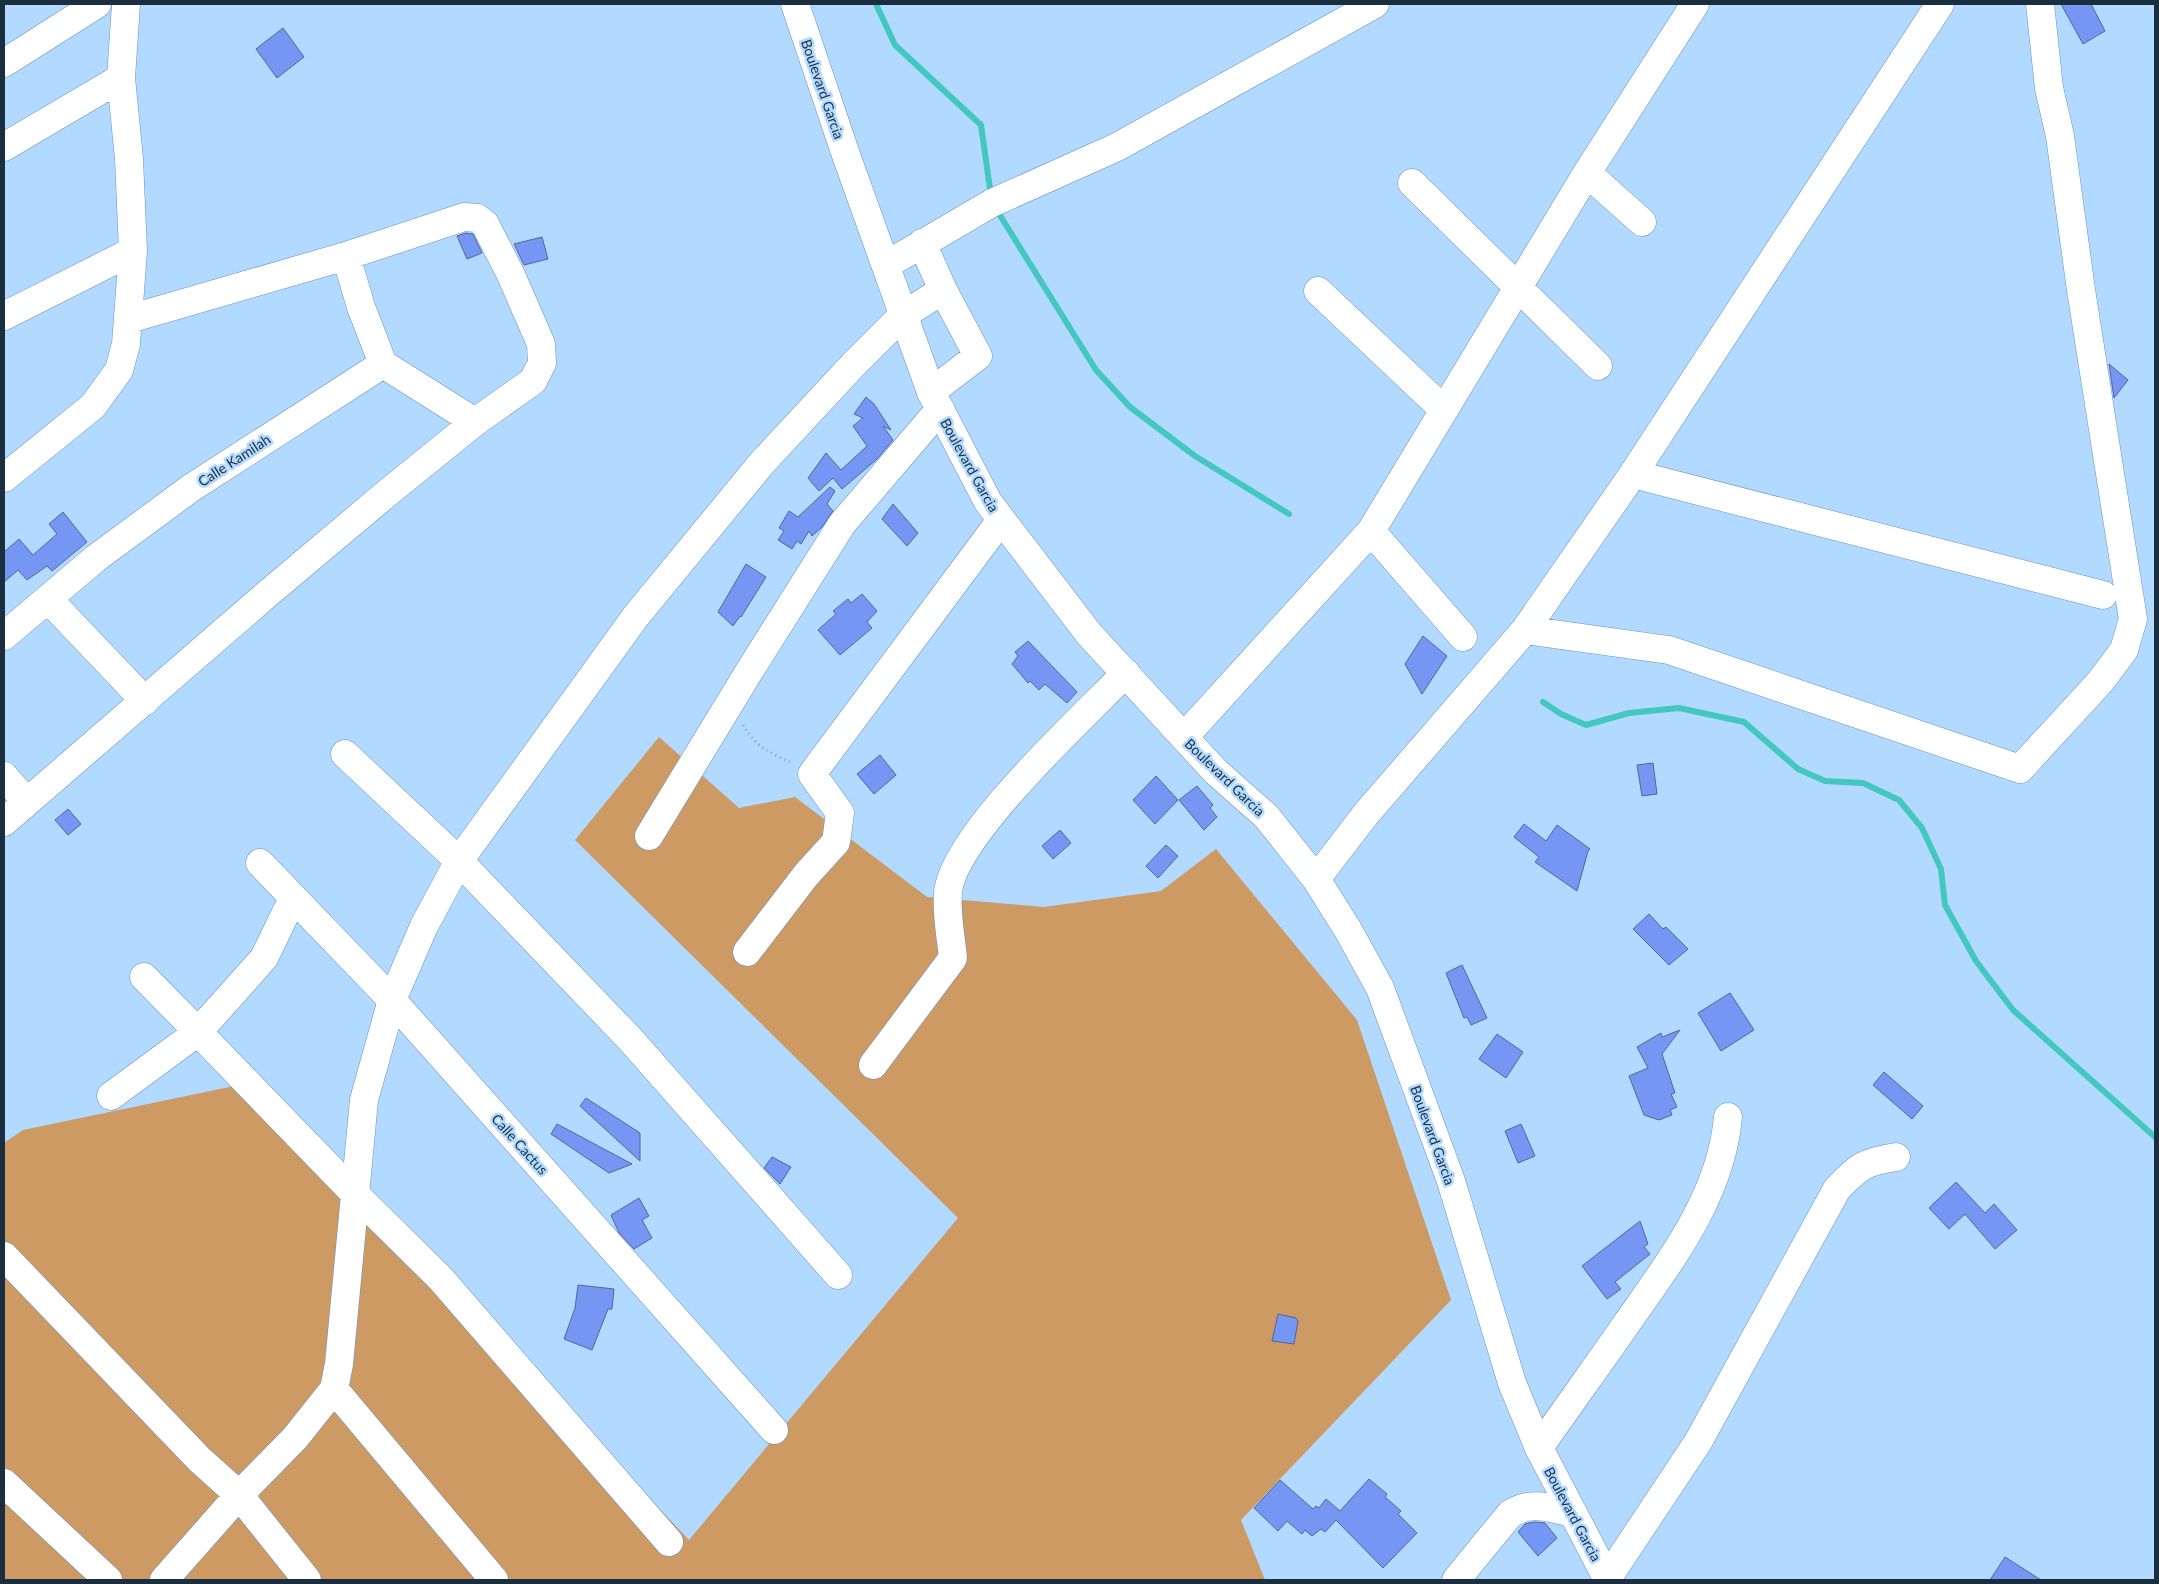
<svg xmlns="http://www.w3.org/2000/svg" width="2159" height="1584" font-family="Lato,sans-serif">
<rect width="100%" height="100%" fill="#b2d9ff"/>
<path fill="#cc9a62" d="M659,737L739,808L795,797L927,897L1044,907L1161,891L1216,849L1357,1020L1451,1300L1241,1520L1265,1580H4V1143L23,1130L244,1084L306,1135L689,1540L958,1218L575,840Z"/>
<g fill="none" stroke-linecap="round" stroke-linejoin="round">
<path stroke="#44c7be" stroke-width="6" d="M876,4L895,45L981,125L991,196
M996,209L1096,370L1130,407L1195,456L1289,514
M1543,702L1561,714L1586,725L1629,713L1679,708L1744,722L1798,769L1825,781L1863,783L1899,800L1922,828L1941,869L1945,905L1976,961L2013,1010L2155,1137"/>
</g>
<path fill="#7596f2" stroke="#536699" d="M2061,4H2091L2105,31L2083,44Z
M283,28L304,57L277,78L256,49Z
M466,233L473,234L482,253L467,259L457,236Z
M542,237L548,259L524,265L514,244Z
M2109,364L2128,380L2114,398Z
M866,397L874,404L891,430L883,426L893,440L877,459L842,489L833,478L819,491L808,478L826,453L841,470L867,446L853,426L863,418L854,414Z
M830,487L835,491L827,504L833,511L822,527L812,536L809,531L801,544L797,541L792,549L778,540L784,531L779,528L789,511L798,517Z
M893,504L918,533L907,546L882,519Z
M63,512L87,542L52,571L47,566L27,580L18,570L4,582V552L19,539L33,555L57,534L49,524Z
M746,564L766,577L741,617L740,616L733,626L718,612Z
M862,594L877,611L867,622L872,628L840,655L818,630L836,614L833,611L848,599L851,603Z
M1423,636L1447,656L1422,694L1405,664Z
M1028,641L1077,692L1067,703L1045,684L1039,690L1030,681L1028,683L1012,664L1018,656L1015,652Z
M880,755L896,775L874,794L857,774Z
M1653,763L1657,794L1642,796L1637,765Z
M1156,776L1178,800L1155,824L1133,800Z
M1197,786L1213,805L1210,808L1217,817L1204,830L1179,800Z
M68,809L81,824L68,835L55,820Z
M1524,824L1546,841L1557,825L1590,849L1588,851L1577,891L1535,862L1539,857L1514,837Z
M1060,830L1071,843L1053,859L1042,846Z
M1166,845L1178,856L1158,878L1146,866Z
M1649,914L1663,929L1666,927L1688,949L1669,965L1633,929Z
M1462,965L1487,1018L1471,1025L1467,1017L1464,1018L1446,973Z
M1730,993L1754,1030L1721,1051L1698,1013Z
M1680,1030L1662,1054L1675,1093L1671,1094L1677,1107L1670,1110L1672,1115L1659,1120L1644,1115L1629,1076L1648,1068L1637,1047L1661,1033L1662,1037Z
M1497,1034L1523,1052L1506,1078L1479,1059Z
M1884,1072L1923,1106L1912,1119L1873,1085Z
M586,1098L640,1133V1161L580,1106Z
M557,1124L632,1164L609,1173L551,1134Z
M1521,1124L1535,1156L1518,1163L1505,1131Z
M772,1157L791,1167L780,1184L764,1168Z
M1956,1182L1985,1213L1994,1204L2017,1230L1995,1249L1965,1214L1949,1229L1929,1208Z
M639,1198L649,1216L642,1220L652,1238L634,1249L619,1233L611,1215Z
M1640,1221L1648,1244L1644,1247L1650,1254L1615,1282L1621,1289L1607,1299L1582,1266Z
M578,1285L614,1289L612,1309H608L592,1350L564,1339L575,1308Z
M1278,1314L1296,1318L1298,1321L1294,1344L1272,1341Z
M1369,1479L1387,1494L1385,1497L1401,1511L1398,1514L1417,1533L1383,1568L1336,1520L1325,1532L1321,1529L1312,1536L1305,1530L1302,1534L1287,1521L1278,1531L1254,1508L1280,1480L1313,1509L1316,1506L1319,1508L1326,1499L1340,1511Z
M1534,1522L1545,1523L1557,1538L1538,1556L1518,1532L1525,1524Z
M2005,1557L2041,1580H1990Z"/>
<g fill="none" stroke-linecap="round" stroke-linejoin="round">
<defs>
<path id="minor" d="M4,63L97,4
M4,147L121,78
M1587,173L1642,222
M1412,183L1598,366
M922,243L943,290L978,356L931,392
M346,256L361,307L383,364
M886,265L992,203L1117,147L1375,4
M1318,291L1444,410
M4,316L133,251
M383,364L475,422
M1633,474L2103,595
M4,478L93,406L119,370L126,344L133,251L129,159L121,78L126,4
M1371,531L1463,637
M49,600L145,701
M1525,630L1633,474L1940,4
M4,636L96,558L191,488L383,364
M1184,737L1371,531L1587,173L1695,4
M345,754L459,861L630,1039L838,1275
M4,776L26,801
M4,822L266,595L386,494L475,422L533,381L542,363L541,344L511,275L485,224L477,218L464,217L346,256L129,319
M649,836L750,670L842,524L940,409
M260,863L392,1000L774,1430
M1316,879L1366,814L1525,630L1669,650L2020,769L2100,682L2124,650L2133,619L2081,290L2060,136L2049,88L2040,4
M747,952L806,875L836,842L840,813L812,774L1001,520
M144,977L198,1032L264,958L293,898
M873,1065L953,958C951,937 946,914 948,893C952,837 1084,716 1126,673
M111,1096L198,1032L356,1195L441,1279L669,1542
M4,1256L199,1459L239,1495L307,1580
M334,1389L494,1580
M1539,1448C1568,1406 1598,1365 1627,1323C1671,1260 1721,1196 1728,1117
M4,1483L108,1580
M1607,1579L1698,1442L1837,1189C1859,1166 1864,1162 1896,1157
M164,1580L239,1495L295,1438L334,1389L339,1364L364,1100L392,1000L424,926L459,861L636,616L761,464L853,365L902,316L943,290
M1456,1580L1510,1514C1531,1500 1550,1508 1573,1513"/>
<path id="major" d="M795,4L846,155L931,392L988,502L1089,634L1216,772L1266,816L1316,879L1348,930L1380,988L1451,1181L1512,1383L1539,1448L1608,1580"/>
</defs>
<use href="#minor" stroke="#6493bf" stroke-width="29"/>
<use href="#major" stroke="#6493bf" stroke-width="29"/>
<path stroke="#80a0c0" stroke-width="3" stroke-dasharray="1 4" stroke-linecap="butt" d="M743,725C757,748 768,752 792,763"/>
<use href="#minor" stroke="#fff" stroke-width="28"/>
<use href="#major" stroke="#fff" stroke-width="28"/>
</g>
<g text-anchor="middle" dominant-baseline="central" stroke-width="5" stroke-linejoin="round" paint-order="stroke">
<g font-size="14" fill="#1a2e40" stroke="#b2d9ff">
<text transform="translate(823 89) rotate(71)">Boulevard Garcia</text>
<text transform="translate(234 460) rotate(-33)">Calle Kamilah</text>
<text transform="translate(970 465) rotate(61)">Boulevard Garcia</text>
<text transform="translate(1225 777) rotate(44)">Boulevard Garcia</text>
<text transform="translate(1433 1135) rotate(70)">Boulevard Garcia</text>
<text transform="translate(520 1144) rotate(48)">Calle Cactus</text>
<text transform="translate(1573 1514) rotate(62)">Boulevard Garcia</text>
</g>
</g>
<rect width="2159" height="1584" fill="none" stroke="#1a2e40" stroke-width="10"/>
</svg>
